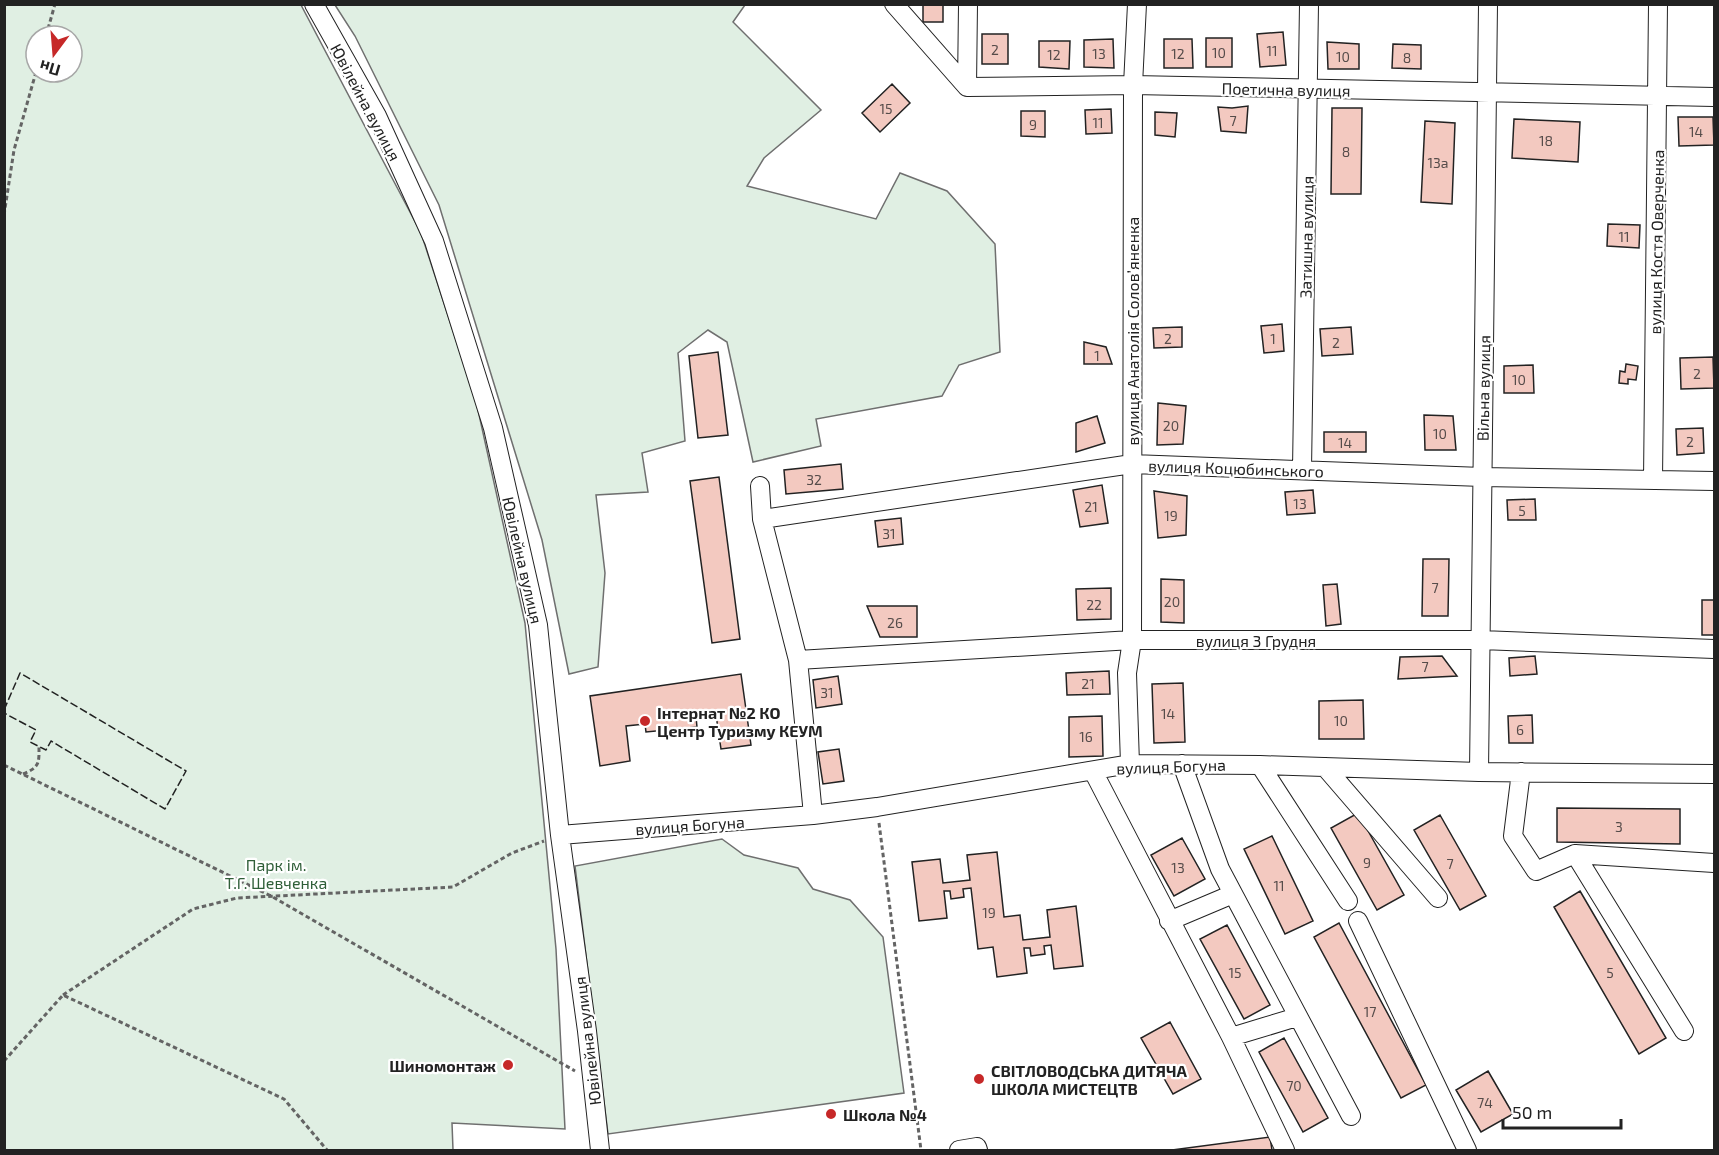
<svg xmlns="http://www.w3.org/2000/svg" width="1719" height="1155" font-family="'Exo 2',sans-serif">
<rect width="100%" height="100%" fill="#fff"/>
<path fill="#e0efe3" stroke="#6f6f6f" stroke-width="1.5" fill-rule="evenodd" d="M5,5H301L421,233L476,401L525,623L556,949L565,1129L452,1123L453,1150H5ZM36,36H72V72H36Z
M335,5H745L733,22L821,110L764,158L747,186L876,219L900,173L947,191L995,244L1000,352L959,365L942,396L816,419L821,446L753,462L727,342L708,330L678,353L685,441L642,453L648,492L596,495L605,573L598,667L569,674L542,540L439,205L355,36Z
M722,839L744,855L798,868L813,889L850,900L883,937L904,1093L608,1134L575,866Z"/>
<path fill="#f3c9c0" stroke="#222" stroke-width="1.5" d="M923,4H943V22H923Z
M1283,32L1286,65L1260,67L1257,34Z
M982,34H1008V64H982Z
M1206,38H1232V67H1206Z
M1113,39L1114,68L1084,67V40Z
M1164,39H1192L1193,68H1164Z
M1039,41H1070L1069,69L1039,67Z
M1327,42L1359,44V69H1328Z
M1393,44L1421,45V69L1392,68Z
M892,84L910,103L880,132L862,113Z
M1248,106L1246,133L1221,131L1218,107L1232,108Z
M1332,108H1362L1361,194H1331Z
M1111,109L1112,133L1086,134L1085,110Z
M1021,111H1045V137L1021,136Z
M1155,112L1177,113L1175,137L1155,135Z
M1678,117H1713L1714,145L1679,146Z
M1514,119L1580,122L1578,162L1512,158Z
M1425,121L1455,123L1452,204L1421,202Z
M1608,224L1640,225L1639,248L1607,246Z
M1282,324L1284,351L1264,353L1261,326Z
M1182,327V347L1154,348L1153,328Z
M1351,327L1353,354L1322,356L1320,329Z
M1084,342L1106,347L1112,364H1084Z
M718,352L728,435L698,438L689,356Z
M1713,357L1714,388L1681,389L1680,358Z
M1626,364L1638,366L1636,380L1628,379V384L1619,383L1620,371L1625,372Z
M1533,365L1534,393H1504V366Z
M1158,403L1186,406L1183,444L1157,445Z
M1424,415L1453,416L1456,450H1425Z
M1097,416L1105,443L1076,452V423Z
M1703,428L1704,453L1677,455L1676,429Z
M1324,432H1366V452H1324Z
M841,464L843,489L786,494L784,470Z
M719,477L740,639L712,643L690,481Z
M1102,485L1108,523L1080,527L1073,490Z
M1313,490L1315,513L1287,515L1285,492Z
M1154,491L1187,496L1186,535L1158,538Z
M1535,499L1536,520H1508L1507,500Z
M901,518L903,544L878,547L875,521Z
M1423,559H1449L1448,616H1422Z
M1161,579L1184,580V623L1161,622Z
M1337,584L1341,624L1326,626L1323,585Z
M1111,588V619L1077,620L1076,589Z
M1702,600H1714V635H1702Z
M867,606H917V637H880Z
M1442,656L1457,676L1398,679L1400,657Z
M1535,656L1537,674L1510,676L1509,658Z
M1109,671L1110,694L1067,695L1066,673Z
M741,674L751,745L721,749L716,715L696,717L697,727L646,732L645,724L626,726L630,761L600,766L590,696Z
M838,676L842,704L816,708L813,680Z
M1183,683L1185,742L1154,743L1152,684Z
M1363,700L1364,739H1319V701Z
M1532,715L1533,743H1509L1508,716Z
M1102,716L1103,756L1069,757V717Z
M839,749L844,781L823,784L818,752Z
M1557,808L1680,809V844L1557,842Z
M1358,813L1404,895L1377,910L1331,828Z
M1440,815L1486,896L1460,910L1414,830Z
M1272,836L1313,921L1285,934L1244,849Z
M1182,838L1205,879L1174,896L1151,855Z
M997,852L1004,917L1020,915L1023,940L1050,937L1047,910L1076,906L1083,966L1054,969L1051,945L1044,946L1045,954L1031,956L1030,948H1024L1027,973L997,977L993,947L978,949L971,888L963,889L964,897L951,899L950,891H944L947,918L919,921L912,862L940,859L943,883L970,880L967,855Z
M1580,891L1666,1038L1639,1054L1554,907Z
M1339,923L1426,1085L1401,1098L1314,937Z
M1227,925L1270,1005L1244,1019L1200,939Z
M1170,1022L1201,1079L1173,1094L1141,1038Z
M1284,1038L1328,1118L1303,1132L1259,1052Z
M1488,1071L1513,1114L1481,1132L1456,1090Z
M1270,1137L1272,1150H1172Z"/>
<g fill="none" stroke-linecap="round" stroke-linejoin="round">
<defs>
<path id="minor" d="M314,4L377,116L434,241L493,428L538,625L560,835L587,1031L600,1150
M894,4L967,87L1133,85L1714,97
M967,87L968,4
M1302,470L1309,4
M1653,480L1658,4
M760,486L762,519L798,660L813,815
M762,519L1132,464L1482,477L1714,481
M798,660L1132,640H1481L1714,649
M1130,764L1127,673L1132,640L1133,85L1137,4
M1182,764L1220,869L1351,1116
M1260,765L1348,901
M1325,767L1438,898
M1093,771L1231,1037L1285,1150
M1479,772L1488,4
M1521,772L1513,836L1536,871L1575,854L1714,863
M560,835L813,815L877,807L1130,764L1260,765L1479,772L1714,774
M1575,854L1684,1031
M1169,921L1233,894
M1358,921L1467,1150
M1231,1037L1297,1017
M959,1150L977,1147L978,1150"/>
</defs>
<use href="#minor" stroke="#222" stroke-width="20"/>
<path stroke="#646464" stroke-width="3" stroke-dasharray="4.5 3" stroke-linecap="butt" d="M46,36L55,4
M4,215L14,150L36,72
M4,765L271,896L575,1071
M23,774C40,767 39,763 39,746
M879,823L921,1150
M63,995L193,909L237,898L453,887L512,853L544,841
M4,1061L63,995L284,1099L327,1150"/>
<use href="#minor" stroke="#fff" stroke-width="18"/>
<path stroke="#222" stroke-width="1.5" stroke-dasharray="8 3" stroke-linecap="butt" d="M4,710L20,673L186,771L165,809L51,741L46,750L30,742L36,730L4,713"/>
</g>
<g fill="#c62828" stroke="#fff" stroke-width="2">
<circle cx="645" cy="721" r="6"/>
<circle cx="508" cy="1065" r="6"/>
<circle cx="979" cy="1079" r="6"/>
<circle cx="831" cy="1114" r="6"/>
</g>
<g text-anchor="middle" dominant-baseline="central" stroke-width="4.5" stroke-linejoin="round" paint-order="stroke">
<g font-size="14" fill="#564c4a">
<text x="995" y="49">2</text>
<text x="1272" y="50">11</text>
<text x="1219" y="52">10</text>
<text x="1099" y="53">13</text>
<text x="1178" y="53">12</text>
<text x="1054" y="54">12</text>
<text x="1343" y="56">10</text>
<text x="1407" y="57">8</text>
<text x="886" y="108">15</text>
<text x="1233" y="120">7</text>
<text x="1098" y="122">11</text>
<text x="1033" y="124">9</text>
<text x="1696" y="131">14</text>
<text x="1546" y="140">18</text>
<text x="1346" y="151">8</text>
<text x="1438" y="162">13а</text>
<text x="1624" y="236">11</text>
<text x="1168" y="338">2</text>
<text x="1273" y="338">1</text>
<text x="1336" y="342">2</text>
<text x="1097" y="355">1</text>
<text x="1697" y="373">2</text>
<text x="1519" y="379">10</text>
<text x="1171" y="425">20</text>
<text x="1440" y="433">10</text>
<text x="1690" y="441">2</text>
<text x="1345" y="442">14</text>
<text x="814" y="479">32</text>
<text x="1300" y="503">13</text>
<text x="1091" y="506">21</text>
<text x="1522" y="510">5</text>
<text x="1171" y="515">19</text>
<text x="889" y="533">31</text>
<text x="1435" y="587">7</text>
<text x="1172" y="601">20</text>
<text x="1094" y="604">22</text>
<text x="895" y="622">26</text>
<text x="1425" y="666">7</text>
<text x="1088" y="683">21</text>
<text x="827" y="692">31</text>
<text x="1168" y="713">14</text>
<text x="1341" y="720">10</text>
<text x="1520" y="729">6</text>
<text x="1086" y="736">16</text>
<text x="1619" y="826">3</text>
<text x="1367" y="862">9</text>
<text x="1450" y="863">7</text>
<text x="1178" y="867">13</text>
<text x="1279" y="885">11</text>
<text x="989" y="912">19</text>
<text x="1235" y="972">15</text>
<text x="1610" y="972">5</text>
<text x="1370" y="1011">17</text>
<text x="1294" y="1085">70</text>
<text x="1485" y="1102">74</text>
</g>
<g font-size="16" fill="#222" stroke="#fff">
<text transform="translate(1286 89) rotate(1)">Поетична вулиця</text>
<text transform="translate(366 102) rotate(62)">Ювілейна вулиця</text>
<text transform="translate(1306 237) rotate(-89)">Затишна вулиця</text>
<text transform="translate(1656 242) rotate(-89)">вулиця Костя Оверченка</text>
<text transform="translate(1132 331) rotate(-90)">вулиця Анатолія Соловʼяненка</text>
<text transform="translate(1483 388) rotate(-89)">Вільна вулиця</text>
<text transform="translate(1236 468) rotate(2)">вулиця Коцюбинського</text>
<text transform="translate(523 560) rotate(77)">Ювілейна вулиця</text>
<text x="1256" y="640">вулиця 3 Грудня</text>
<text transform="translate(1171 766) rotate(-2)">вулиця Богуна</text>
<text transform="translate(690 825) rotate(-4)">вулиця Богуна</text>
<text transform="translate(587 1041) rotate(-97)">Ювілейна вулиця</text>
</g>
<g font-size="16" font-weight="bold" fill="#222" stroke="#fff" text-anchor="start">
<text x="657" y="712">Інтернат №2 КО<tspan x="657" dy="18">Центр Туризму КЕУМ</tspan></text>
<text x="496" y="1065" text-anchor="end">Шиномонтаж</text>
<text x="991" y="1070">СВІТЛОВОДСЬКА ДИТЯЧА<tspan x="991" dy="18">ШКОЛА МИСТЕЦТВ</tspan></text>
<text x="843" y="1114">Школа №4</text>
</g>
<g font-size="16" fill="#2f5e38" stroke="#fff">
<text x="276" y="864">Парк ім.<tspan x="276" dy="18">Т.Г. Шевченка</tspan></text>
</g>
</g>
<rect width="1719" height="1155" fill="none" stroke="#222222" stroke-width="12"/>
<g transform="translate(54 54) rotate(196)"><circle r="28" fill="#ffffff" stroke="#a7a7a7" stroke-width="1.5"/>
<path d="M0-4.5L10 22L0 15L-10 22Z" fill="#c62828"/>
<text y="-9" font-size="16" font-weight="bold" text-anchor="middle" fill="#222222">Пн</text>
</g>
<path d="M1503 1119v9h118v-9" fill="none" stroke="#222222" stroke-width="3"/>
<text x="1512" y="1119" font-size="18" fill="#222222" stroke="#ffffff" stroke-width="4.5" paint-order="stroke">50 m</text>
</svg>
